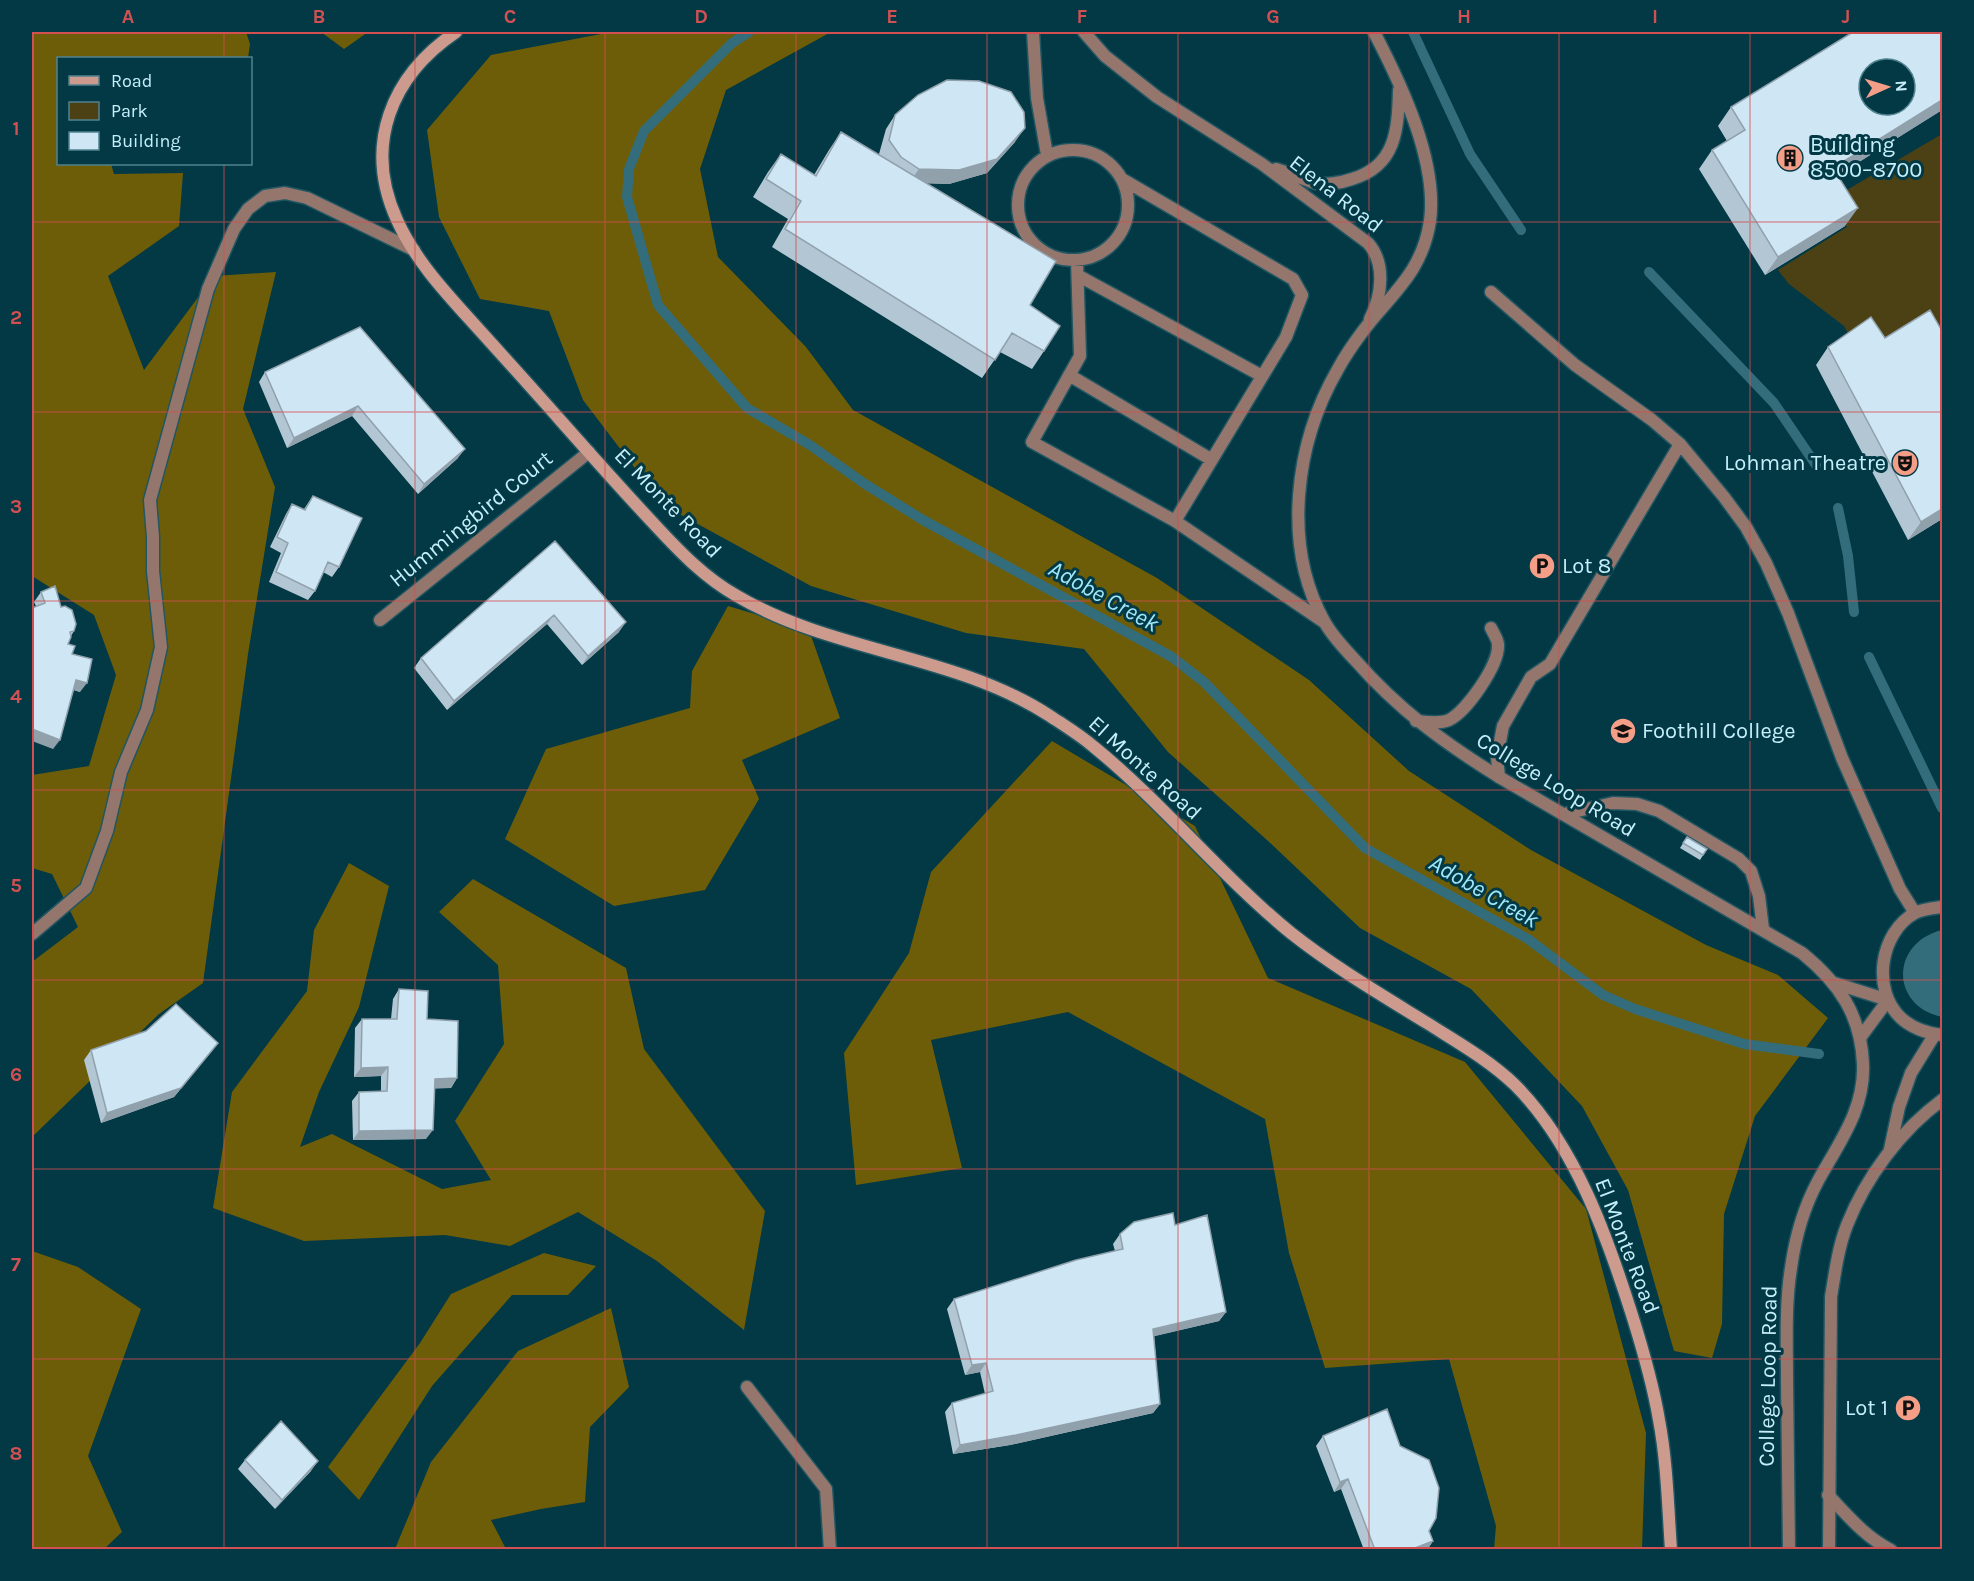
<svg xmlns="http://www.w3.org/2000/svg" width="1974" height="1581" font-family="Karla,sans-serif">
<rect width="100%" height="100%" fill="#023945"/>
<path fill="#4b4115" d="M1942,134V368L1873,354L1851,339L1844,326L1789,284L1778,270L1847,227L1830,200Z"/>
<path fill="#6e5d08" d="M32,32H246L250,44L248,58H58V164H111L114,174L183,173L179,226L108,276L144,370L214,276L276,272L243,409L275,487L248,654L203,983L159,1014L32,1137V962L78,927L52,874L32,868V775L89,766L116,675L94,615L32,576Z
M321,32H368L344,49Z
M605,32H831L726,90L700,169L718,257L806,347L853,410L1157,578L1309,680L1409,771L1531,850L1706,945L1778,975L1828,1018L1755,1116L1724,1214L1722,1324L1712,1358L1674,1351L1628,1190L1582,1106L1471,989L1360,928L1267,840L1168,752L1084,649L966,633L811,586L663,505L583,400L549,311L480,299L439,217L427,130L491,55L601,34Z
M728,606L809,630L840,718L742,760L759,799L705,890L614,906L505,839L546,749L690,708L692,671Z
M1052,741L1195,826L1268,978L1465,1062L1586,1209L1646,1433L1642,1549H1494L1496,1526L1449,1359L1325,1368L1289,1253L1265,1119L1068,1012L931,1040L962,1168L856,1185L844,1053L909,953L931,872Z
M349,863L389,886L359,1007L319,1092L300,1147L332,1134L442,1189L491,1180L455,1121L504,1044L498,965L439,912L473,879L626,968L644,1049L765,1211L744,1330L657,1261L578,1212L510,1246L445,1235L304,1241L213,1208L232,1092L307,991L314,930Z
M32,1251L78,1267L141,1309L88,1456L122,1532L104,1549H32Z
M544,1253L596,1266L568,1295H512L432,1386L359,1500L328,1467L420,1343L451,1294Z
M611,1308L629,1387L590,1427L585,1502L541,1509L491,1520L506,1549H395L431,1462L518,1351Z"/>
<path fill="#336d7b" d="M1942,930V1017C1890,1006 1890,943 1942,930Z"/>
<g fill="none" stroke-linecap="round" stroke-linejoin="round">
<path stroke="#336d7b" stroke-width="10" d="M749,32L732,43L644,131L629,169L627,197L658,305L747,408L810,445L865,484L923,520L1172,657L1204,682L1365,848L1528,939L1603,995L1635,1009L1744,1044L1819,1054
M1413,32L1470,154L1521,230
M1649,272L1774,403L1816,465
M1838,508L1848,556L1854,612
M1869,657L1942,808"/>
<defs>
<path id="lane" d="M1033,32L1037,98L1047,155
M1018 205a55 55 0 1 1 110 0a55 55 0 1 1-110 0Z
M1122,179L1293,279L1302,295L1286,337L1175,521
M1077,261L1080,356L1032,442L1175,521L1324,622
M1079,276L1262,376
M1491,292L1575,365L1652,420L1680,444L1724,497L1746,527L1766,563L1788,613L1842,758L1900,889L1915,913
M1069,375L1212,460
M1416,721C1426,722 1440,724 1449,720C1467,711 1499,665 1498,645C1498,639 1493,633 1491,628
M1499,777L1497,757L1503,726L1531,677L1550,664L1680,444
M1564,814L1613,803L1637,804L1659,811L1739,859L1751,871L1759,896L1763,929
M1942,907C1934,908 1923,909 1915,913C1880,932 1871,990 1901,1018C1913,1029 1926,1033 1942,1035
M32,934L86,888L107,831L121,772L147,710L161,647L153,571V537L150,500L208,289L234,229L248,209L265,196L285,193L307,198L414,250
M1834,983L1888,1000L1860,1038
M1890,1149L1899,1107L1911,1073L1935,1034
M1828,1495C1848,1516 1865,1537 1891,1550"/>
<path id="street" d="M1084,32L1105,56L1157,97L1262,164L1368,243C1386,263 1382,296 1370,319
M1374,32C1401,84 1438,161 1430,221C1422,273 1392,293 1363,331C1354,343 1345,356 1338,369C1295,443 1282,545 1324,621C1332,636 1344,648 1355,660C1399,710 1443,742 1499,777L1802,953C1839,983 1861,1015 1863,1064C1865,1110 1838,1144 1818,1181C1804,1207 1795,1239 1791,1268C1785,1305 1787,1344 1787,1381C1788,1437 1788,1493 1789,1550
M1276,169C1289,173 1302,179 1315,183C1326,185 1341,183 1352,179C1396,166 1398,130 1399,90
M380,620L589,452
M747,1387L826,1489L830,1550
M1829,1550L1831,1297C1835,1273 1838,1248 1847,1225C1866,1177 1901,1130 1942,1100"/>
<path id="secondary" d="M456,32C391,76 363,145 397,220C415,260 445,292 474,324C503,356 532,388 561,421C592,456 623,491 655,525C680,552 705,578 737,596C834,653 955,654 1050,716C1065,726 1080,735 1094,747C1164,804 1221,876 1291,933C1334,967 1380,994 1427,1023C1457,1042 1489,1060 1515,1085C1575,1145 1607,1236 1632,1315C1643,1350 1653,1384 1659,1420C1667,1462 1668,1507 1671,1550"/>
</defs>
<use href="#lane" stroke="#215662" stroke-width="15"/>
<use href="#street" stroke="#215662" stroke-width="15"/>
<use href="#secondary" stroke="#215662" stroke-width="15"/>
<use href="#lane" stroke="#95766d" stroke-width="12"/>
<use href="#street" stroke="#95766d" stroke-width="12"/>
<use href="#secondary" stroke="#cd9b8d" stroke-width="12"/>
</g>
<path fill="#b2c6d3" d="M1942,32V110L1838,175L1845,226L1765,275L1699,169L1712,150L1727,141L1718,126L1731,107Z
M895,115L1015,142L987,173L949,184L926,183L1030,305L1044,351L1032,369L1000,352L982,378L772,247L788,219L753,197L768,172L781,154L814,175L829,150L841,132L880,155L879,154L886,129Z
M360,327L458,458L418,494L352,416L287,448L259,382L265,372Z
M1942,331V519L1908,540L1816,365L1828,347Z
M313,496L339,567L332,577L323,572L315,591L308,600L269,582L281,553L270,547L286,514L292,504L304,509Z
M555,541L619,632L582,665L547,624L447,710L414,668L421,658Z
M41,592L61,607L74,631L71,636L68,644L72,654L80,692L74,690L53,749L36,606L34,602Z
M1687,837L1707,849L1700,860L1680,848Z
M399,989L427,1019L457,1078L451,1088H434L426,1139L353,1140L352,1101L359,1092L381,1091V1076L354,1077L355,1028L362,1019H391L393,999Z
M218,1043L174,1097L101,1123L84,1060L91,1050Z
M1175,1225L1226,1312L1219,1321L1154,1336L1160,1404L1153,1413L1010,1445L953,1454L945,1412L952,1403L985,1394L980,1372L965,1375L947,1309L954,1299L1115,1251L1113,1244L1120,1234Z
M1323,1436L1400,1446L1433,1541L1427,1550H1364L1341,1489L1334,1492L1316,1446Z
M245,1460L311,1471L275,1509L238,1469Z"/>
<path fill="#91a1ac" d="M1942,100V110L1821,186L1833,168Z
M1025,128L1015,142L987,173L949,184L909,183L919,169Z
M1858,208L1845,226L1765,275L1778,257Z
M358,406L352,416L287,448L294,438Z
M465,449L458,458L418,494L424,484Z
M1942,509V519L1908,540L1921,522Z
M554,615L547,624L447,710L454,701Z
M626,622L619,632L582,665L588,656Z
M76,680L87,683L80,692L70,689Z
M32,729L60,740L53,749L32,741Z
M218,1043L174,1097L101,1123L107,1113Z
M388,1067L381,1076L354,1077L361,1068Z
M457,1078L451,1088L428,1089L435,1079Z
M433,1130L426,1139L353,1140L359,1131Z
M1226,1312L1219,1321L1147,1338L1153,1329Z
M986,1363L980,1372L965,1375L972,1365Z
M1160,1404L1153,1413L1010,1445L953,1454L960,1445Z
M318,1461L311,1471L275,1509L282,1500Z
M1348,1479L1341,1489L1334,1492L1340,1482Z
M1433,1541L1427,1550H1410Z"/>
<path fill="#cfe6f5" stroke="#91a1ac" stroke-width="1.5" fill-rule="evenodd" d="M1853,32H1942V100L1833,168L1858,208L1778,257L1712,150L1745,130L1731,107ZM1869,69H1905V105H1869Z
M947,80L979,81L1011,92L1024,112L1025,128L997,159L959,170L919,169L901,157L889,140L895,115L918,95Z
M841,132L1056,261L1030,305L1060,326L1044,351L1012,333L995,360L785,229L801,201L766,179L781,154L816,176Z
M1930,310L1942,331V509L1921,522L1828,347L1871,317L1885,338Z
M360,327L465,449L424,484L358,406L294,438L265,372Z
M313,496L362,518L339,567L328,562L315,591L276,572L288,543L277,537L292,504L305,510Z
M555,541L626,622L588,656L554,615L454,701L421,658Z
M55,586L61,607L65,606L72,610L76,624L74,631L70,632L71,637L68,644L75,646L72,654L92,659L87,683L76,680L60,740L32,729V608L45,603L41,592Z
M1687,837L1707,849L1703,855L1683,843Z
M399,989L428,991L427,1019L458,1021L457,1078L435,1079L433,1130L359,1131V1092L387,1091L388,1067L361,1068L362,1019H397Z
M176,1004L218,1043L181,1088L107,1113L91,1050L146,1031Z
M1173,1213L1175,1225L1207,1215L1226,1312L1153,1329L1160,1404L1016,1435L960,1445L952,1403L993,1391L986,1363L972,1365L954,1299L1076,1260L1123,1249L1120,1234L1134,1222Z
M1387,1409L1400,1446L1429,1460L1439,1488L1436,1518L1429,1531L1433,1541L1410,1550H1375L1348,1479L1340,1482L1323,1436Z
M281,1421L318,1461L282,1500L245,1460Z"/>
<path fill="none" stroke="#d35052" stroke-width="1.5" stroke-opacity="0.55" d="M224,32V58M415,32V1550M605,32V1550M796,32V1550M987,32V1550M1178,32V1550M1369,32V1550M1559,32V1550M1750,32V1550M224,164V1550M32,222H1942M32,412H1942M32,601H1942M32,790H1942M32,980H1942M32,1169H1942M32,1359H1942"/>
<defs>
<symbol id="building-disc" viewBox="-11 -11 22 22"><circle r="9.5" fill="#f49e87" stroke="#023945"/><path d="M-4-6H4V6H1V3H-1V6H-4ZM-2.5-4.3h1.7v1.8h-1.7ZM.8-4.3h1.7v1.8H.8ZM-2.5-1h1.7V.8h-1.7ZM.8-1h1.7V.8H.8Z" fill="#111"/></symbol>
<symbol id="theatre-disc" viewBox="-11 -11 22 22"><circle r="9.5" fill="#f49e87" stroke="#023945"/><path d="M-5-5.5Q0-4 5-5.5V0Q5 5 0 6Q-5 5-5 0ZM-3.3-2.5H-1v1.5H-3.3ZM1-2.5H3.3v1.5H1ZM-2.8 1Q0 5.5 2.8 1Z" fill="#111"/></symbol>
<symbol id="parking-disc" viewBox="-11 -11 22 22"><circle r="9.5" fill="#f49e87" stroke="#023945"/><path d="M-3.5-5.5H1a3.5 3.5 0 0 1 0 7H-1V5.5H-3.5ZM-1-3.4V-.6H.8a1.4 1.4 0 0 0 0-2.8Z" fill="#111"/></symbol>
<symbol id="university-disc" viewBox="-11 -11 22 22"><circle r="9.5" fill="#f49e87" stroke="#023945"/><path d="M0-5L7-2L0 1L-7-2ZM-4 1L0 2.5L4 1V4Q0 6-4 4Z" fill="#111"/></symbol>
</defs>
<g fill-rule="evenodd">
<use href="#building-disc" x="1775" y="143" width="30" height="30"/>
<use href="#theatre-disc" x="1890" y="448" width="30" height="30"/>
<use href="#parking-disc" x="1527" y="551" width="30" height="30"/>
<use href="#university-disc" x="1608" y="716" width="30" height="30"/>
<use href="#parking-disc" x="1893" y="1393" width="30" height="30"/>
</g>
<g text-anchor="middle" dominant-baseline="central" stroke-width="6" stroke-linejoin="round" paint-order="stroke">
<g font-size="22" fill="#c5effb" stroke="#023945" text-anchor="start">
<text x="1810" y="145">Building<tspan x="1810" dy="25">8500–8700</tspan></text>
<text x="1886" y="463" text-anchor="end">Lohman Theatre</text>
<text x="1562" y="566">Lot 8</text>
<text x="1642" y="731">Foothill College</text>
<text x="1888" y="1408" text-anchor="end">Lot 1</text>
</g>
<g font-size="22" fill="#c5effb" stroke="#023945">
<text transform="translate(1336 194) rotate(38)">Elena Road</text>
<text transform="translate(668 503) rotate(46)">El Monte Road</text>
<text transform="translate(471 519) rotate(-39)">Hummingbird Court</text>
<text transform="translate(1145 768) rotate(42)">El Monte Road</text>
<text transform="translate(1556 785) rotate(31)">College Loop Road</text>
<text transform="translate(1627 1246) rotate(69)">El Monte Road</text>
<text transform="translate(1768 1376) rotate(-89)">College Loop Road</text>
</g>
<g font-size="24" font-style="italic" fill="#9fe7fa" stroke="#023945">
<text transform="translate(1104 596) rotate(29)">Adobe Creek</text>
<text transform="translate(1484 891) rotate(30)">Adobe Creek</text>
</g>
</g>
<rect width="1974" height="1581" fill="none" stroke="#023945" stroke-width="66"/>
<rect x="57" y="57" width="195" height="108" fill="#023945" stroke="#50828e" stroke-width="1.5"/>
<rect x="69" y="76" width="30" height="9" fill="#cd9b8d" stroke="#50828e" stroke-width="1.5"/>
<text x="111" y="87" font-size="18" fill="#c5effb">Road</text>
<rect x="69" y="102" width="30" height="18" fill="#4b4115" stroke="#50828e" stroke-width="1.5"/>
<text x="111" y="117" font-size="18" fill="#c5effb">Park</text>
<rect x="69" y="132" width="30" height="18" fill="#cfe6f5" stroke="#50828e" stroke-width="1.5"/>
<text x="111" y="147" font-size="18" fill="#c5effb">Building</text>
<g transform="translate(1887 87) rotate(86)"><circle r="28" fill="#023945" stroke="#50828e" stroke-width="1.5"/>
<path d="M0-4.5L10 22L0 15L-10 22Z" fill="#f49e87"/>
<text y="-9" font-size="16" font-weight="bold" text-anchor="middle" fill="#c5effb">N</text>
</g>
<rect x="33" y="33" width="1908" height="1515" fill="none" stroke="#d35052" stroke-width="2"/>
<g font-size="20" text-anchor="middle" font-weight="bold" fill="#d35052">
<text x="128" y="23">A</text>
<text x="319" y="23">B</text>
<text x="510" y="23">C</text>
<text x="701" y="23">D</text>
<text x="892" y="23">E</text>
<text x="1082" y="23">F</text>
<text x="1273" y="23">G</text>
<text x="1464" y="23">H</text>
<text x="1655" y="23">I</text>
<text x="1846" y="23">J</text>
<text x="16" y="135">1</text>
<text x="16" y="324">2</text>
<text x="16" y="513">3</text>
<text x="16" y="703">4</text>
<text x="16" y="892">5</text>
<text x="16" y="1081">6</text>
<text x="16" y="1271">7</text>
<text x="16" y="1460">8</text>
</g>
</svg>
